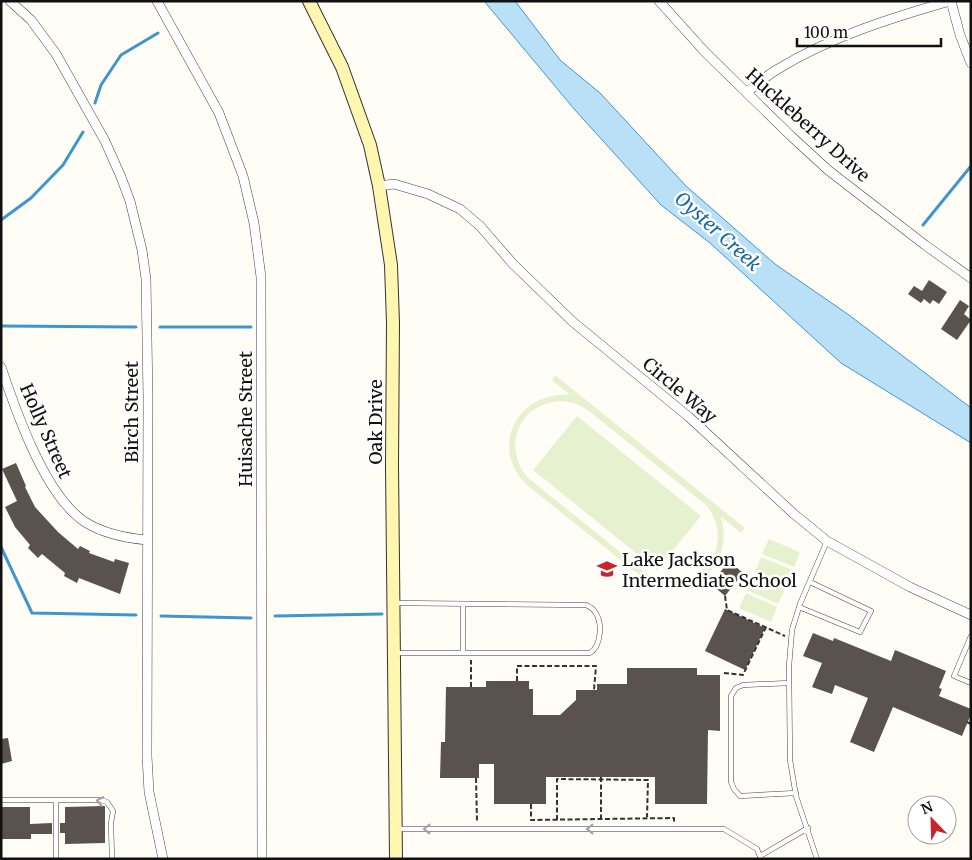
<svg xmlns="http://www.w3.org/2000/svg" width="972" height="860" font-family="Merriweather,serif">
<rect width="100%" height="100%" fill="#fffdf5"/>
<path fill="#e6f2cf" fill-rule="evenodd" d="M555,375L745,528L741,533L721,517C735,565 693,603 647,581L528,486C488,449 516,391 570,395L552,380ZM563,401L577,404L589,411L707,506C738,548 697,599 650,576L527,477C501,443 521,402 563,401Z
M577,416L701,516L657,570L533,470Z
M769,539L800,552L794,567L762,554Z
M761,557L793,570L787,585L755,572Z
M754,575L785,589L778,604L747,590Z
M746,593L777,607L771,622L739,608Z"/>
<path fill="#b9e0f7" stroke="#3f96cf" d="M484,1H515L560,60L600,93L686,186L775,264L849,315L971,408V443L841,363L710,243L661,205L575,110Z"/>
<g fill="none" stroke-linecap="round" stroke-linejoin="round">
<path stroke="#3f96cf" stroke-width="3" d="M95,103L101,85L121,55L158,33
M1,220L31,198L63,165L83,132
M923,225L971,166
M2,326L136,327
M160,327H251
M1,547L32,613L136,615
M161,616L251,618
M275,616L382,614"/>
</g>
<path fill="#5a524d" d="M929,280L947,292L939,304L933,300L930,304L924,299L921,303L908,294L914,286L922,291Z
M960,300L969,306L964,314L971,320L957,340L941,329Z
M16,463L26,486L25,487L35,507L58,532L78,549L80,546L90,551L89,553L114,562L115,559L129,563L120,594L79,578L77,583L64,576L65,573L42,554L38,558L28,548L30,545L15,527L5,507L17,501L2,469Z
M729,561L743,573L725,596L711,584Z
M725,609L765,628L745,670L705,651Z
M813,633L833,641L834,638L891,661L895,650L946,671L939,688L942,689L939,696L971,709V714L962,736L893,707L874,752L850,742L868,698L835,685L832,694L812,687L822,663L803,656Z
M627,668H697V675H720V731L708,730L707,804H655V777H546V804H494V764H479V778H440L441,742H445L446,687H486V681H529V689H533V715H560L576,700V690H597V684H627Z
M8,738L12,761L1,764V739Z
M105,806V843L65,844V833H60V823H65V807Z
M1,807H30V824L52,823V834H31V839H1Z"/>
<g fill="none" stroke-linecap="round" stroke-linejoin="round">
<defs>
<path id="lane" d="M463,604V653
M799,607L860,632L871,611L810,582
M971,636L954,676L971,683
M395,653H590C601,646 603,623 595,612C593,608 590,607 586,605L396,603
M789,683L743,685L736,688L731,696V782L734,789L740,796L796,793
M1,800H101L107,802L113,811L111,823L112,859
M397,829H724L757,849L761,859
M760,856L808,828
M56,859V801
M817,859L796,796L790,760L789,666L792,630L800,604L827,541"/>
<path id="street" d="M10,1L31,20L56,54L105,141L121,177L130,201L142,250L146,279L148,397L147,756L149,792L163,859
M157,1L219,113L243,176L254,223L261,277L262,859
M659,1L705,52L791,136L828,170L925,245L971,278
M951,1L960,35L971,63
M747,92C757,85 767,75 778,69C830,37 891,18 950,1
M379,186L394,184L428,194L460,209L480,226L513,264L573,322L689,417L794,514L827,541L910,587L971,615
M1,367C16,411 45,496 85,522C104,534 125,538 147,540"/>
<path id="secondary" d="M309,1L342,67L370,145L379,186L391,265L393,323L392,465L396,859"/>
</defs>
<use href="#lane" stroke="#444" stroke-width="5.5"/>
<use href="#street" stroke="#444" stroke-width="10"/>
<use href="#secondary" stroke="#333" stroke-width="14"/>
<path stroke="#333" stroke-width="2" stroke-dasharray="5 2.5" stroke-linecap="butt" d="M725,596L727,610L785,636
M724,673L743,675L766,627
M517,681V666H596L594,690
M471,687V660
M967,722L971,724
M601,777V819
M476,778L477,822
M531,804V820L674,818V822H675
M557,820V779L648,780L647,817"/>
<use href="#lane" stroke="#fff" stroke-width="4.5"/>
<use href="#street" stroke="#fff" stroke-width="9"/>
<use href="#secondary" stroke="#fff6b0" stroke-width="12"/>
</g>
<defs><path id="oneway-chevron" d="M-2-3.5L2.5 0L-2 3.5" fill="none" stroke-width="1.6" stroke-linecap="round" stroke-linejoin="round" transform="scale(1.25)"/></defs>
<g stroke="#a0a0a0">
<use href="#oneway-chevron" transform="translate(100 801) rotate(-170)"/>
<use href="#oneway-chevron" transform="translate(427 829) rotate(-180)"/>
<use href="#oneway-chevron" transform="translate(590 829) rotate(-180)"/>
</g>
<defs>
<symbol id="school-bare" viewBox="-9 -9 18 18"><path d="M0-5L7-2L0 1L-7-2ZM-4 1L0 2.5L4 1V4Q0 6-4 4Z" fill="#c4262e" stroke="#fff" stroke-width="2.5" paint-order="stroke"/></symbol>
</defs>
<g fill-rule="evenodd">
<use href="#school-bare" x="593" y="555" width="28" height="28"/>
</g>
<g text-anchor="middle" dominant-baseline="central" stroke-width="5" stroke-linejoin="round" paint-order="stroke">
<g font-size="18" fill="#111" stroke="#fff">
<text transform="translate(808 125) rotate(42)">Huckleberry Drive</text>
<text transform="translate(680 390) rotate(40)">Circle Way</text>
<text transform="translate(131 412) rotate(-90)">Birch Street</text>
<text transform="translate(245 419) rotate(-90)">Huisache Street</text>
<text transform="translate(375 422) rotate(-90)">Oak Drive</text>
<text transform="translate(46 431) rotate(66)">Holly Street</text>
</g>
<g font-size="18" fill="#111" stroke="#fff" text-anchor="start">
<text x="622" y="559">Lake Jackson<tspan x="622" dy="21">Intermediate School</tspan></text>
</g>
<g font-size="19" font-style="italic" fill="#1768a6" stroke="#fff">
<text transform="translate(718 231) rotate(42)">Oyster Creek</text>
</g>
</g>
<rect width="972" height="860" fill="none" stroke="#111111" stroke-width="5"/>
<g transform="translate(932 820) rotate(337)"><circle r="24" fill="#ffffff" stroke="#a0a0a0"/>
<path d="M0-4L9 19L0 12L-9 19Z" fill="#c4262e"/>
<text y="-8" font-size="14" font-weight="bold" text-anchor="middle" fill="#111111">N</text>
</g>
<path d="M797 38v8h144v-8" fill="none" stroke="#111111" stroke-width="2.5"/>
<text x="804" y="38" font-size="15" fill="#111111" stroke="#ffffff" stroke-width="4" paint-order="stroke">100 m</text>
</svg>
